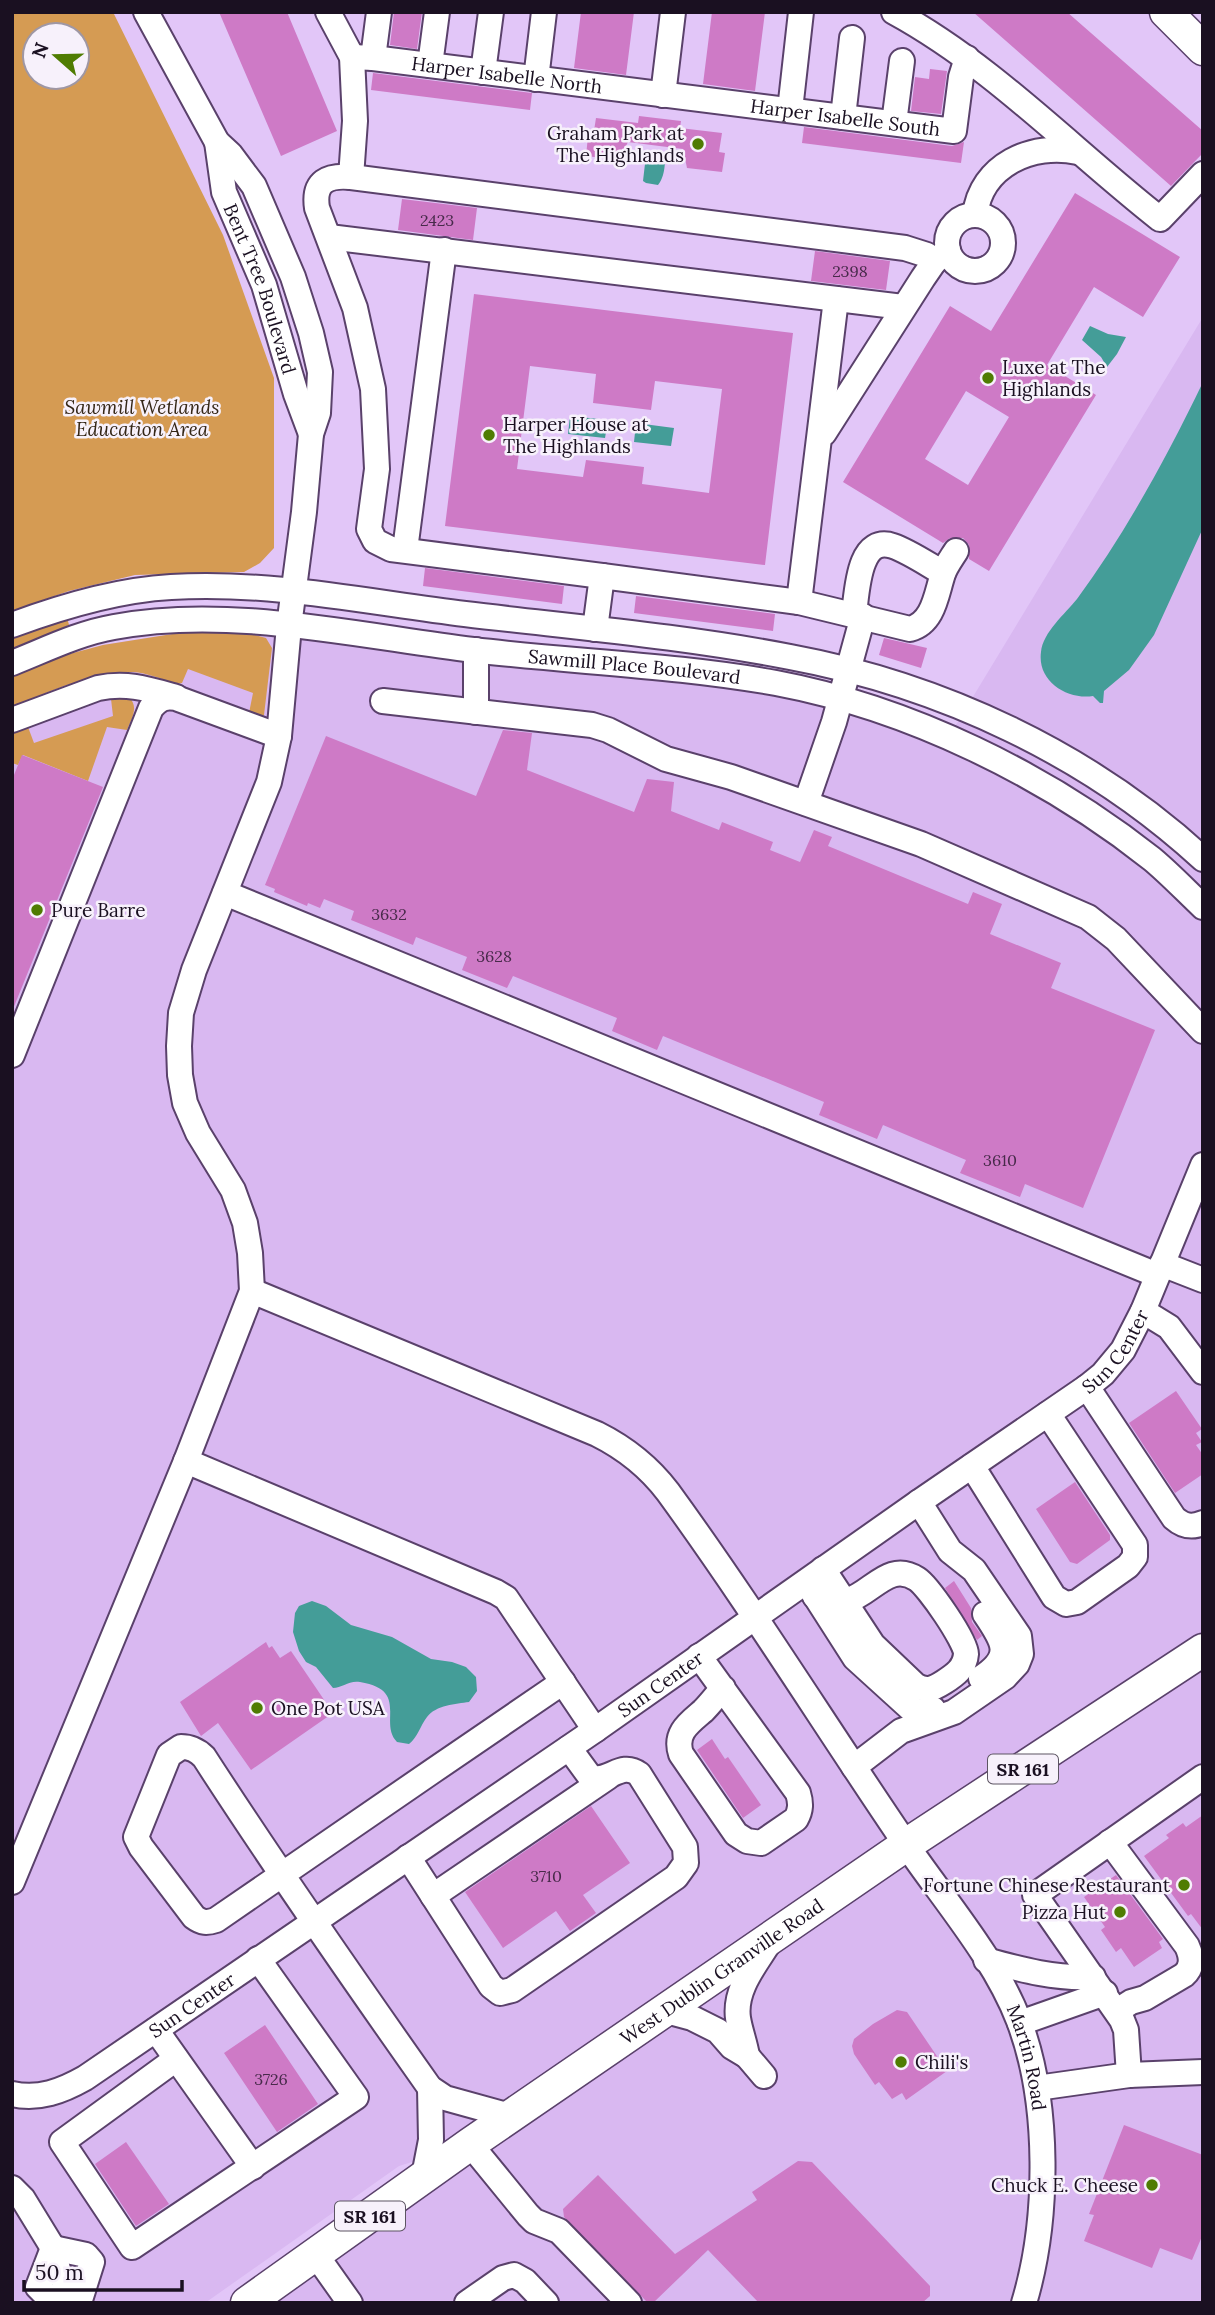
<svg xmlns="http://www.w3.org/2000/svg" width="1215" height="2315" font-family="Lora,serif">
<rect width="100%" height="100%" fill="#e2c6f8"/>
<path fill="#d9b8f1" d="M1203,317V2303H247L467,2145L399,2166L205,2303H12V675L103,645L185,632L251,634L289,626L705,673L948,738Z"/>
<path fill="#d59b53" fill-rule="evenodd" d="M12,12H113L223,235L274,378V548L260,563L244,572L135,575L69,591L12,611ZM35,35H77V77H35Z
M67,617L69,625L12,651V635Z
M185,632L251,634L266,638L272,648L264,715L259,719L249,713L253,693L188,669L182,683L176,684C162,679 147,673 133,672C92,672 49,691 12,708V675L58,657L103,645Z
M120,697H129C139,707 132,718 127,730L107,727L88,781L23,755L18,765L12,763V732L28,727L34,743L113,716L111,699Z"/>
<path fill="#449d98" d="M651,151L663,153C667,160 664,179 658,185L646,183L643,181L646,155Z
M1090,326L1108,334L1126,337L1117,354L1107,367L1101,357L1082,340Z
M1203,382V528L1154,635L1129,670L1104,691L1103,703H1100L1093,696C1067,700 1037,681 1041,652C1043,632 1065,614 1077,599C1126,532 1167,457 1203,382Z
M570,416L608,420L605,438L568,434Z
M636,423L674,428L671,446L634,442Z
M312,1601L326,1606L351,1625L392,1637L431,1659L452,1662L466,1667L476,1677L477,1691L469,1702C456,1704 436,1705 427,1717C420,1726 418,1737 409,1744L397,1742C378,1723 410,1690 360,1682C349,1680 342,1688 333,1688L316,1667L306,1662L299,1651L293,1632L295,1613L299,1606Z"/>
<path fill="#ce7ac6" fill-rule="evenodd" d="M219,12H287L337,131L281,156Z
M394,12H422L417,49L390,45Z
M581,12H634L626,75L574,68Z
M712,12H765L755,91L703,84Z
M973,12H1067L1203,131V153L1171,186Z
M930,69L947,71L941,114L911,111L915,77L929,79Z
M373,73L532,93L530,110L371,90Z
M639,116L681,121L680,128L722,133L719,152L725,153L722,172L687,168L683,149L628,142L619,160L586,156L588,136L593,137L596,118L638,123Z
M804,127L952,146L964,142L961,163L802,143Z
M1075,193L1180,257L1143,317L1094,287L1047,365L1096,395L989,571L969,559V545L963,538H950L943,543L843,482L950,306L991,331ZM966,391L1009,417L968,485L925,459Z
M402,199L477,208L473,240L398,230Z
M815,251L890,261L886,290L811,281Z
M474,294L793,333L765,565L445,526ZM530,366L596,374L593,403L651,410L655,381L722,389L709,493L642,484L644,467L586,460L583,477L517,469Z
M425,568L564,586L562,604L423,586Z
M636,596L775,614L773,631L634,613Z
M884,638L927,648L921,668L879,655Z
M503,730L532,733L527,770L634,812L647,779L674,782L671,811L719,830L722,822L773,842L770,850L800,862L814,830L832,837L828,846L968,904L973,892L1002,904L990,934L1061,963L1051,988L1155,1030L1083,1208L1025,1184L1020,1197L960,1173L966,1160L883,1125L877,1139L819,1115L824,1102L663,1036L657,1050L612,1031L617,1018L513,976L507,988L462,970L467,957L416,937L413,945L351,920L354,911L324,899L320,908L308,903L307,906L274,892L275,889L265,885L326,736L476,796Z
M22,755L103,787L13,1009L12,780Z
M1176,1391L1202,1429L1196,1433L1202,1442L1196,1445L1203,1455V1474L1175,1493L1129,1423Z
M1075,1482L1110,1535V1540L1077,1564L1070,1562L1036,1509Z
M954,1581L971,1608L972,1622L982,1636L977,1640L945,1588Z
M266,1642L269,1648L272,1646L280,1658L291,1651L333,1713L251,1770L218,1723L201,1736L180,1702Z
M712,1739L725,1759L728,1757L761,1805L743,1818L697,1750Z
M591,1806L630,1863L583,1895L596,1913L570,1931L556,1911L503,1948L465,1892Z
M1203,1815V1930L1191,1914L1188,1916L1144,1856L1169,1838L1166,1835L1183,1823L1186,1827Z
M1116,1875L1163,1939L1159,1942L1162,1948L1134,1967L1121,1948L1116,1952L1101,1930L1105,1927L1084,1897Z
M897,2010L907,2012L947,2071L906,2100L902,2093L892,2099L879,2082L875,2085L854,2054L852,2046L854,2039L873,2024Z
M265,2025L318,2104L277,2132L224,2053Z
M1124,2125L1203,2155V2234L1192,2260L1160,2248L1152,2268L1084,2241L1094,2215L1089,2214Z
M126,2142L169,2204L136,2226L95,2164Z
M798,2161L812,2162L930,2286V2296L922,2303H759L708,2250L653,2303H648L564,2217L563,2209L598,2175L675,2254L757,2200L752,2192Z"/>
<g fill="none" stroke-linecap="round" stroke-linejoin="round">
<defs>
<g id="minor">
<path d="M328,12L352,57L355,121L351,177"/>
<path d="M894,12C993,66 1072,150 1160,219L1203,174"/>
<path id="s1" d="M352,57L373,58L954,131L961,77L967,58"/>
<path d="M373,58L379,12"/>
<path d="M430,65L437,12"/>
<path d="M483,72L491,12"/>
<path d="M536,79L544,12"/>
<path d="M663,95L673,12"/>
<path d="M790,110L801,12"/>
<path d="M843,117L852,38"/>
<path d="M894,123L902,61"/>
<path id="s2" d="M217,142L224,192L264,285L296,394L311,434"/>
<path d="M975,215C981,165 1032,142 1078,152"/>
<circle cx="975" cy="243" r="28"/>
<path d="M329,237L903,307"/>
<path d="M824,433L923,278L934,262L948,250"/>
<path d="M405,550L444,250"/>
<path d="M602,576L799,602L910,629C933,623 936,596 942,577C944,568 951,559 956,551"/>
<path d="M799,602L836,299"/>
<path d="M854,614C857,593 858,534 893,546C910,552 927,564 943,573"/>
<path d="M12,625C63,606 117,590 171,587C270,581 367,602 465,614C573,627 682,636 790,657C941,685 1089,754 1203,859"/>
<path d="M595,629L602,576L391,549L375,541L369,529L377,469L373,389L355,308L317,208C313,181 328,175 351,177L905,248L927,255L934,262"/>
<path id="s3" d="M12,663C45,650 79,633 114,627C228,605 359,636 473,650C574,662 676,665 776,683C909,708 1046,775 1152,859C1170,874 1186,891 1203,907"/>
<path d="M383,701L592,725L608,730L666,759L731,777L921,844L1088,917L1116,939L1203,1031"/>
<path d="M476,712V650"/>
<path d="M12,720L98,688C127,682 148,689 176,697"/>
<path d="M806,803L834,722L863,616"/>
<path d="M225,893L1157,1275"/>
<path d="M12,1055L151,708C159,699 164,696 176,698L279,736"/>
<path d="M1162,1264L1203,1280"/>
<path id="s4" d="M252,1291L597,1434C625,1448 649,1467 668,1492C751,1606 826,1727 905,1843C943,1899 995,1958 1019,2021C1050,2103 1049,2220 1024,2303"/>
<path d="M1143,1311L1169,1327L1203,1372"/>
<path d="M1087,1387L1174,1518C1183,1526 1191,1528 1203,1523"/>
<path d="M186,1461L496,1592L506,1598L595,1730"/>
<path d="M972,1466L1054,1597L1066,1604L1077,1602L1128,1566L1135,1557V1545L1048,1414"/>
<path d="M814,1594L855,1658L910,1708L919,1712L933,1709"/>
<path d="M815,1596C862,1623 879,1554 917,1579C928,1586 966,1641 966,1654C965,1668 955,1675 944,1682C933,1689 927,1692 915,1685L873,1645L823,1569"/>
<path d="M699,1656L798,1793C801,1803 801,1810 796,1819L761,1843L747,1841L736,1834L681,1754C674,1733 689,1723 703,1711C710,1704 716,1696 723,1688"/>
<path d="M981,1678C1014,1656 1004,1642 985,1614"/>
<path d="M854,1767L901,1731L954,1712L1005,1677L1017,1664L1021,1654L1019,1636L974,1570L950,1551L919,1502"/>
<path d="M1110,1842L1187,1946C1192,1957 1193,1967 1184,1975L1145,1998L1131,2002L1117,2011"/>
<path d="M408,1857L491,1986L500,1993L512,1990L676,1877L686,1863L685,1847L639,1774C621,1761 610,1782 591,1778L569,1748"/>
<path d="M12,1882L186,1461L252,1291L250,1253L245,1223L233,1190L198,1133L185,1103L180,1075L179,1046L181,1013L194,970L269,782L279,736L289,626L304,512L311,434L318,413L320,372L311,333L293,277L254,186L230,154L217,142L146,12"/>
<path d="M433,1896L608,1777"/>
<path d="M986,1960C1022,1970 1056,1979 1093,1977"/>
<path d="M666,2011L692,2018L718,2031L732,2047L747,2056L764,2076"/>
<path d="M1020,2023L1105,1993"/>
<path d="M156,2030L253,2167"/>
<path d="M747,2056C745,2043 740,2031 738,2018C734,1989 756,1964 770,1941"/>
<path d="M176,2059L62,2142L132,2247L356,2097L258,1959"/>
<path d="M1129,2075L1126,2030L1122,2020L1035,1895L1203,1777"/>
<path d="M1037,2088L1129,2075L1203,2072"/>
<path id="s5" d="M12,2094C39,2100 62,2091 85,2078L595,1730L919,1502L1087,1387L1103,1374L1123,1350L1143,1311L1203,1165"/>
<path d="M510,2116L445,2098L430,2088C353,1979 277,1870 204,1757C197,1750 191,1747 181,1747L169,1755L136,1837L141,1847L194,1917C202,1923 207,1923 216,1920C332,1840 447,1761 563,1682"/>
<path d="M470,2144L528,2215L534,2221L559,2231L629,2303"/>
<path d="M424,2176L431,2140L430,2088"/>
<path d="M12,2188L23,2199L53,2248L59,2274L80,2300"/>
<path d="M53,2248L38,2287L47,2296L80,2300"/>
<path d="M53,2248L86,2255L92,2262L80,2300L76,2303"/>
<path d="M316,2255L350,2303"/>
<path d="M467,2303L503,2278L514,2275L525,2281L546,2303"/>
</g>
<g id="major">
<path d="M1166,12L1203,49"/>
<path id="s6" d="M247,2303L470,2144L906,1845L1203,1650"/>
</g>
</defs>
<use href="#minor" stroke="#5a416b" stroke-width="28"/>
<use href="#major" stroke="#5a416b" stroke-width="35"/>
<use href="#minor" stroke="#fff" stroke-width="24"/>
<use href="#major" stroke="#fff" stroke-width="32"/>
</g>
<g fill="#4f7c02" stroke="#f7f1fb" stroke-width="2.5">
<circle cx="698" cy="144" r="7"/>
<circle cx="988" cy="378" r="7"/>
<circle cx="489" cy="435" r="7"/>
<circle cx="37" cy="910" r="7"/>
<circle cx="257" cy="1708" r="7"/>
<circle cx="1184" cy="1885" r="7"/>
<circle cx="1120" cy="1912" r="7"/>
<circle cx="901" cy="2062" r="7"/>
<circle cx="1152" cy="2185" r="7"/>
</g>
<g text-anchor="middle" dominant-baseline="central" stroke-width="5" stroke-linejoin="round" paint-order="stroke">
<g font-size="16" fill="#472a4a">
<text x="437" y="220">2423</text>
<text x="850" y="271">2398</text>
<text x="389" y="914">3632</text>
<text x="494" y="956">3628</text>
<text x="1000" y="1160">3610</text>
<text x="546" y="1876">3710</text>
<text x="271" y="2079">3726</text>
</g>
<g fill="#f7f1fb" stroke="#5c5462" stroke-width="2">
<rect x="988" y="1754.5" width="70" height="29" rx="5"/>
<rect x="335" y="2201.5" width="70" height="29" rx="5"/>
</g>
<g font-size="18" font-weight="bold" fill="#1a1021">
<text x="1023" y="1769">SR 161</text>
<text x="370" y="2216">SR 161</text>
</g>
<g font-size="19" fill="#1a1021" stroke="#f7f1fb">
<text stroke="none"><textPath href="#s1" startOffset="156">Harper Isabelle North</textPath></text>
<text stroke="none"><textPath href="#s1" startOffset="497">Harper Isabelle South</textPath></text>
<text stroke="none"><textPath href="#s2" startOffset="154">Bent Tree Boulevard</textPath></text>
<text stroke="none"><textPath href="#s3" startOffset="632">Sawmill Place Boulevard</textPath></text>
<text stroke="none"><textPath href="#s5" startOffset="1340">Sun Center</textPath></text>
<text stroke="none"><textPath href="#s5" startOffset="774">Sun Center</textPath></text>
<text stroke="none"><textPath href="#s6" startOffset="579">West Dublin Granville Road</textPath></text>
<text stroke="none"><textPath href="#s5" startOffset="206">Sun Center</textPath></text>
<text stroke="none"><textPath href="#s4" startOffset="1139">Martin Road</textPath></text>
</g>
<g font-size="19" fill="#1a1021" stroke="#f7f1fb" text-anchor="start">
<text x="684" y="133" text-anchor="end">Graham Park at<tspan x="684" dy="22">The Highlands</tspan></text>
<text x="1002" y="367">Luxe at The<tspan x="1002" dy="22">Highlands</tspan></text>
<text x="503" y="424">Harper House at<tspan x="503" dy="22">The Highlands</tspan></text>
<text x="51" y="910">Pure Barre</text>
<text x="271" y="1708">One Pot USA</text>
<text x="1170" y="1885" text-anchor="end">Fortune Chinese Restaurant</text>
<text x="1106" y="1912" text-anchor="end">Pizza Hut</text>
<text x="915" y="2062">Chili's</text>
<text x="1138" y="2185" text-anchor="end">Chuck E. Cheese</text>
</g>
<g font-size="19" font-style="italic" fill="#342616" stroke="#f7f1fb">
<text x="142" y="407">Sawmill Wetlands<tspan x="142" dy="22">Education Area</tspan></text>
</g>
</g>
<rect width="1215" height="2315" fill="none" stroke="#1a1021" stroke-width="28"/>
<g transform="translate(56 56) rotate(290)"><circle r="33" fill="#f7f1fb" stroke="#9f97a4" stroke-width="2"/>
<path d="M0-5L12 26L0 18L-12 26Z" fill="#4f7c02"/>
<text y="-10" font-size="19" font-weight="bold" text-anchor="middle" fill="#1a1021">N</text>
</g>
<path d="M24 2280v10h158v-10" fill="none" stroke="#1a1021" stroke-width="3.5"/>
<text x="35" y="2280" font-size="21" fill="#1a1021" stroke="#f7f1fb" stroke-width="5" paint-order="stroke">50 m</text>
</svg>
